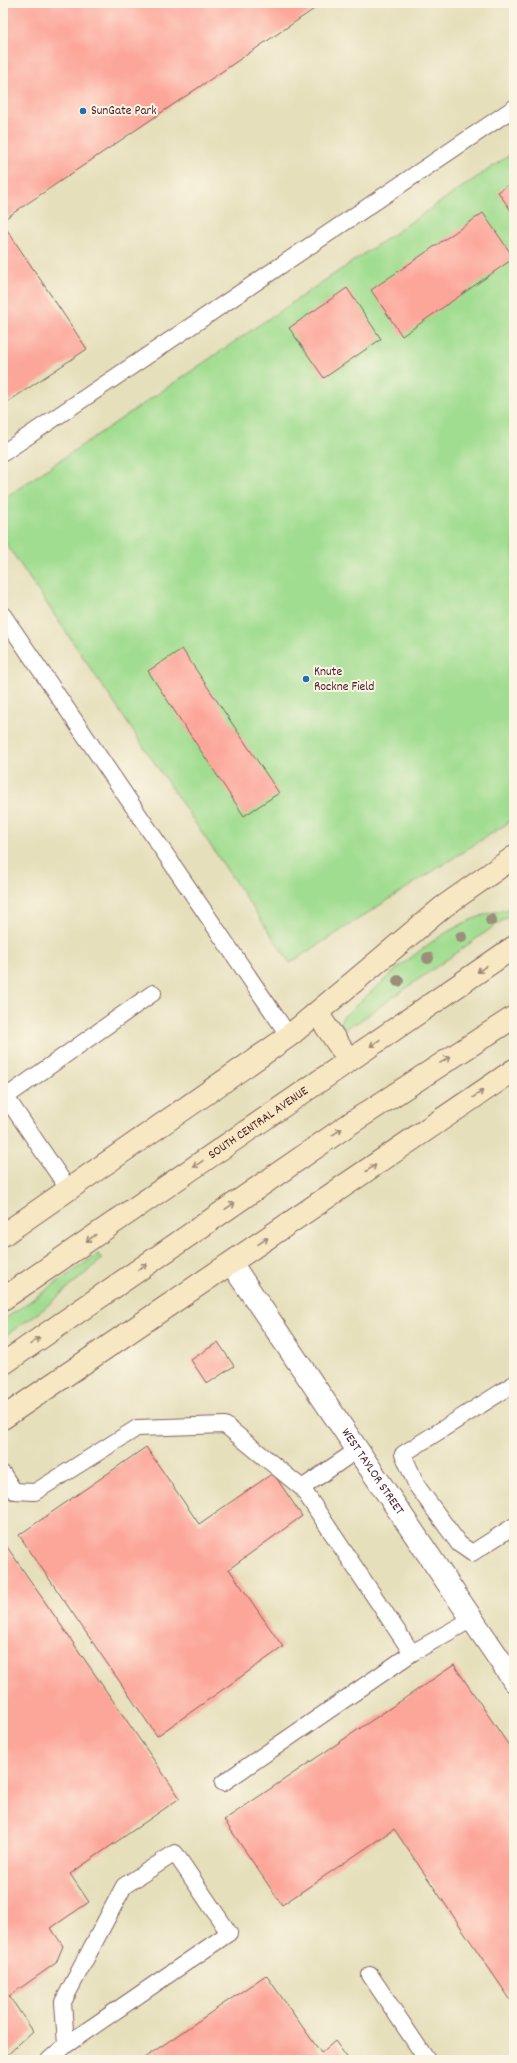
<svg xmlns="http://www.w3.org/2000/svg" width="517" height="2063" font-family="Dekko,sans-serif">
<rect width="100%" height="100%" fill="#fcf5e5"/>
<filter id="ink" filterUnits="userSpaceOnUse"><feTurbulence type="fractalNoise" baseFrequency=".025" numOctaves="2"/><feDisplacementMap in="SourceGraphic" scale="8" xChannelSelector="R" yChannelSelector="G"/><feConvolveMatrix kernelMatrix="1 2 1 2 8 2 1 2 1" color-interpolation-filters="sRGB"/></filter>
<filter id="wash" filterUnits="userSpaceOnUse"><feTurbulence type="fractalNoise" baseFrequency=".012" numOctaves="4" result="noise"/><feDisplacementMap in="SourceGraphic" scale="16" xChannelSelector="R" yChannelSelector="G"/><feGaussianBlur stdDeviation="0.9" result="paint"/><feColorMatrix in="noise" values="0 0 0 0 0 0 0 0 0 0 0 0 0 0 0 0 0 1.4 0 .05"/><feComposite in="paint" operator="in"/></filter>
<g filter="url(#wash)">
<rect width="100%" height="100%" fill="#e5dfbb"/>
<path fill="#a1dd91" stroke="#767e5e" d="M514,152V819L290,963L3,539V499Z
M509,909L513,913L355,1024L354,1022L345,1029L341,1024L342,1018C389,977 444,918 509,909Z
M98,1254L102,1259L41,1311L3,1337V1320Z"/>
<g id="blocks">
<path fill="#fca69a" d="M3,3H323L3,220Z
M514,181V215L498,192Z
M483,213L514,258L402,336L371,290Z
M3,224L87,349L3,405Z
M347,288L381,339L324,378L289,328Z
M182,649L279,793L244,816L148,671Z
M218,1342L234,1366L207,1384L191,1360Z
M146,1447L199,1524L273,1473L302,1516L229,1569L283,1647L157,1736L19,1535Z
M3,1541L180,1798L70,1874L89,1902L51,1928L63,1946L56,1963L9,1996L33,2031L3,2059Z
M454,1665L514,1753V2005L394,1829L282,1905L224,1820Z
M266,1975L321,2053L335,2041L349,2060H141Z"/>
</g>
</g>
<g filter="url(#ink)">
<use href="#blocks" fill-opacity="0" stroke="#80625d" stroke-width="1"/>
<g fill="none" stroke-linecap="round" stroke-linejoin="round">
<defs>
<path id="service" d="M3,453L514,108
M3,615L289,1036
M6,1097L69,1190
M3,1099L153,993
M514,1384L403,1454L417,1486L459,1544L472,1553L514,1526
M3,1474L14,1491L35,1492L137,1428L225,1425L302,1488
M412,1653L472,1619
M223,1783L412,1653L302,1488L357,1450
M370,1975L427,2060
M49,2060L66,2045L229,1933L175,1853L124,1886L63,2002L66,2045"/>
<g id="minor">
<path id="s1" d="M231,1263L514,1681"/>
</g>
<g id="secondary">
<path d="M317,1013L349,1060"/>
<path d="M3,1235L289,1036L443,907L514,857"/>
<path id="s2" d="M3,1299L514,947"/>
<path d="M3,1364L351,1123L514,1017"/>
<path d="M3,1418L514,1070"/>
</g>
</defs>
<use href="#service" stroke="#80625d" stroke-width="18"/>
<use href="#minor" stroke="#80625d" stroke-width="24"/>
<use href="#secondary" stroke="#80625d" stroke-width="24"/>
<use href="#service" stroke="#fff" stroke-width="16"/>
<use href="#minor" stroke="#fff" stroke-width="22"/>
<use href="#secondary" stroke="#f7e8c3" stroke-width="22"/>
</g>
<g fill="#9c8f7a">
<circle cx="491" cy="920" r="6"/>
<circle cx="461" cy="937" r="6"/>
<circle cx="428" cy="958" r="6"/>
<circle cx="398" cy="981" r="6"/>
</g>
<defs><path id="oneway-shaft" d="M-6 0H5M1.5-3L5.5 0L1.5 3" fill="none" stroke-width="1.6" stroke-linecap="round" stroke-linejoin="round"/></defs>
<g stroke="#a08477">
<use href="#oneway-shaft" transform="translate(482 969) rotate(145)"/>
<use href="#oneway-shaft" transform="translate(375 1043) rotate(145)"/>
<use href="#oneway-shaft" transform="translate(445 1060) rotate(-32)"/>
<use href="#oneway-shaft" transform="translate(478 1094) rotate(-35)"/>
<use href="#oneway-shaft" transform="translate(337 1132) rotate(-35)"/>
<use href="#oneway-shaft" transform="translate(198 1164) rotate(146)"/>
<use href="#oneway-shaft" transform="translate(371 1168) rotate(-34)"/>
<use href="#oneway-shaft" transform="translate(230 1206) rotate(-34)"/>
<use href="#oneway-shaft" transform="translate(91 1238) rotate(145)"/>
<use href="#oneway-shaft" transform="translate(263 1241) rotate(-34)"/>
<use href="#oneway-shaft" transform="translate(142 1267) rotate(-35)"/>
<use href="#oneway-shaft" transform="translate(35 1341) rotate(-35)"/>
</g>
</g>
<g fill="#1f6fb2" stroke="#fcf5e5" stroke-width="1.5">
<circle cx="83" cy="111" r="4"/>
<circle cx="306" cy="679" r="4"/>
</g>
<g text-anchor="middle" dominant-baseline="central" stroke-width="4" stroke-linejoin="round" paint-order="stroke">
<g font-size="13" fill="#4a1f2b" stroke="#fcf5e5" text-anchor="start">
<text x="91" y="111">SunGate Park</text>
<text x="314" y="672">Knute<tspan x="314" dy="15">Rockne Field</tspan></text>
</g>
<g font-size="13" fill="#4a1f2b" stroke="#fcf5e5">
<text stroke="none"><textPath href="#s2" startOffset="310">SOUTH CENTRAL AVENUE</textPath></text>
<text stroke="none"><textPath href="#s1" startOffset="252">WEST TAYLOR STREET</textPath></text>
</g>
</g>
<rect width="517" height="2063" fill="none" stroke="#fcf5e5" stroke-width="16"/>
</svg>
